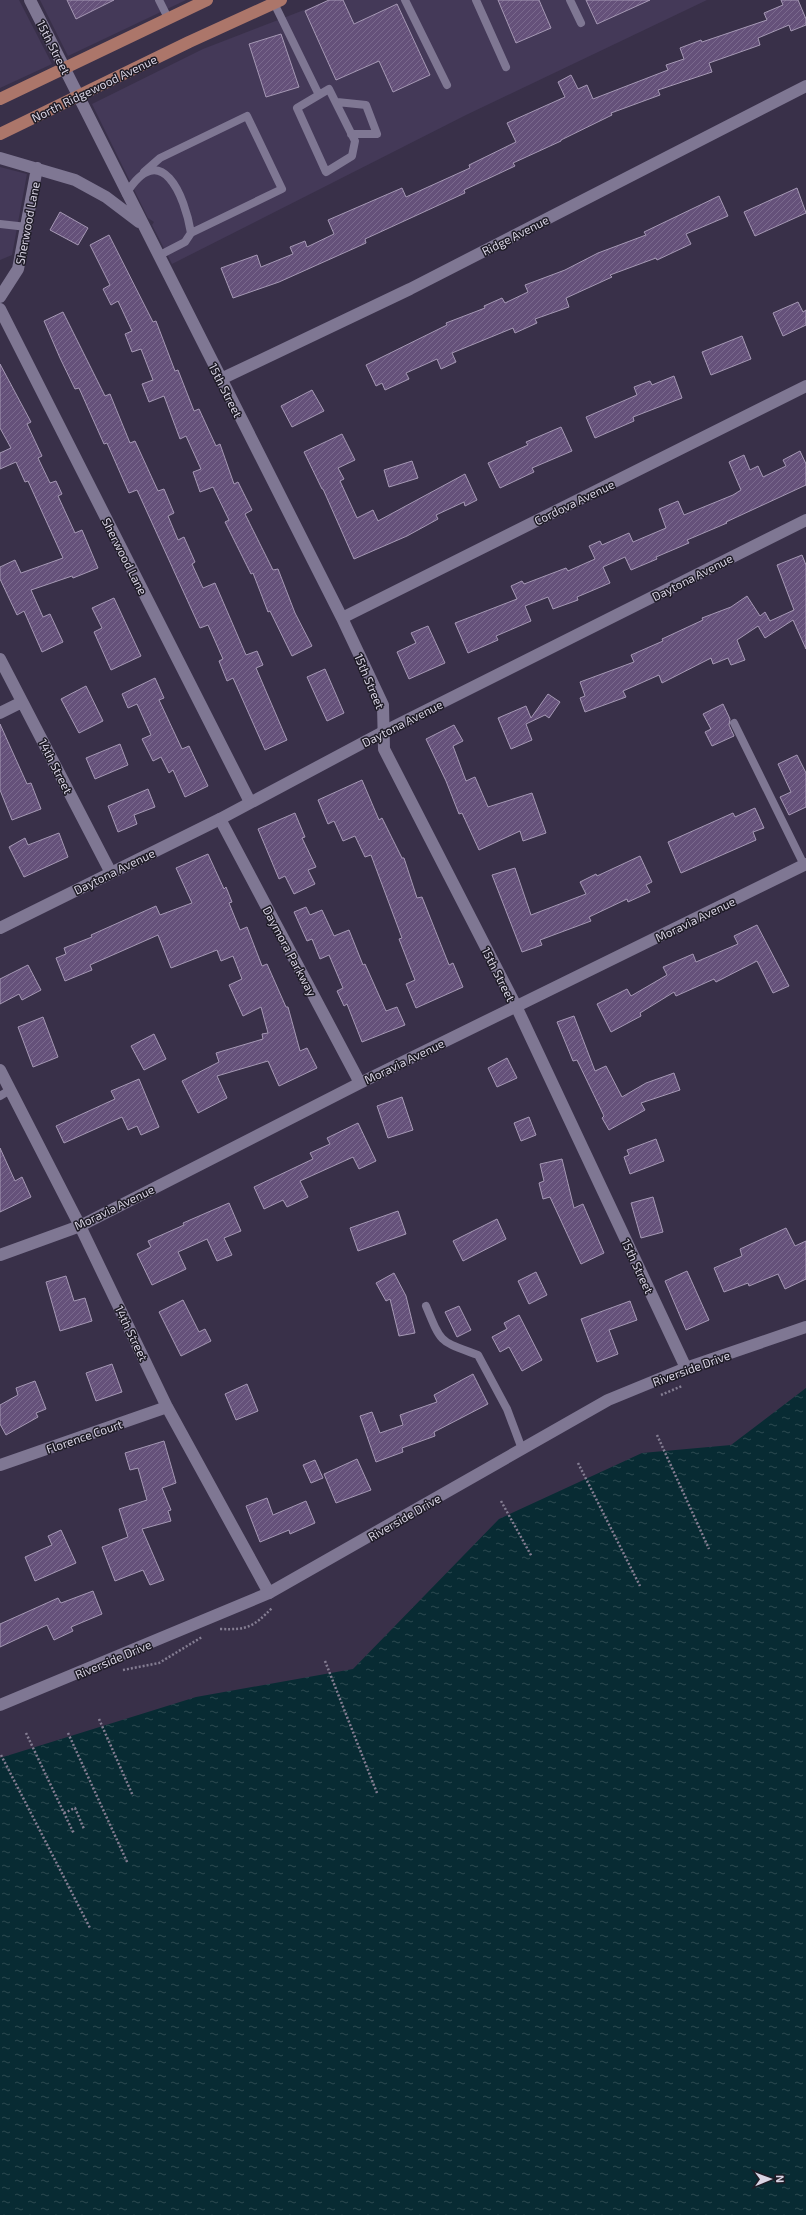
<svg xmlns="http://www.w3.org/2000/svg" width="806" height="2215" font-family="'Exo 2',sans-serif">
<defs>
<pattern id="water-ripples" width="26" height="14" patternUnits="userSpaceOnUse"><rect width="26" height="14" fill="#082b33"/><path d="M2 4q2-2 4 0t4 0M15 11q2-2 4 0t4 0" fill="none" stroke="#2b4950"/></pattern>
<pattern id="building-hatch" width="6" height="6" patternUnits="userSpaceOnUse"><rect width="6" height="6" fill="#65517a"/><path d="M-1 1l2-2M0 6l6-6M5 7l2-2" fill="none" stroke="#7a698d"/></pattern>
</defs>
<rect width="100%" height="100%" fill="#393049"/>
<path fill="#443958" d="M0,0H19L52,64L0,88Z
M40,0H186L68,56Z
M330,0H707L466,115L172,264L152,225L154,222L148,218L92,104L203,49Z
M0,167L27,174L12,255L0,260Z"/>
<path fill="url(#water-ripples)" d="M806,1388V2215H0V1758L196,1697L353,1669L499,1519L642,1453L731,1445Z"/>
<path fill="url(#building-hatch)" stroke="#a699b5" d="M67,0H114L76,19Z
M329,0H343L354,24L397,4L430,75L393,92L379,61L336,80L305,11Z
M498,0H539L551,28L516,43Z
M586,0H650L597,24Z
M781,0H798L806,19V25L791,31L789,25L758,38L760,45L709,63L712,72L658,90L660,95L611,113L612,115L561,140V141L513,163L515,166L464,190L465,193L365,239L366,243L279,282L233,298L221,268L257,255L261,267L293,254L290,247L305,241L307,247L334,234L328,220L402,188L406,197L470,168L469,165L516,142L507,123L565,97L558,82L571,75L578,89L587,85L593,99L668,70L666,65L684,59L680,48L701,40L702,42L767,20L764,13L783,5Z
M281,34L299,87L266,97L249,44Z
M797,188L806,213L755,236L744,212Z
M719,196L728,216L686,234L691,244L657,260L656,258L610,275L612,277L566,298L569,307L535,319L537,323L515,333L513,328L452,353L456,362L441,369L437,359L406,373L409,379L385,390L382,383L376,386L366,365L447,325L446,323L485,308L484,306L502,298L505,303L528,292L525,285L565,270L598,253L646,235L644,232Z
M60,212L88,228L78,245L50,230Z
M109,235L153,322L156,321L175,371L178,370L194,411L199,409L216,446L220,444L234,484L238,482L252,510L245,514L273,570L278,569L295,613L312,646L292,656L270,611L268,612L253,573L251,574L225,522L229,520L213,487L200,492L193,472L201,469L186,436L180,439L164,396L149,402L142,384L153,380L141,349L132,352L125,334L132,331L118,301L111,305L103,289L110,285L90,245Z
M798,302L803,312L806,310V325L783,336L773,313Z
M63,312L105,396L110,394L130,443L135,441L158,491L164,489L174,513L168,516L178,540L184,537L195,562L192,564L203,588L215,583L246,655L257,651L263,665L256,668L287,740L265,750L233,678L227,681L219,661L223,659L208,625L200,628L137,490L129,493L107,443L104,444L79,388L75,389L60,358L44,321Z
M742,336L751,359L711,375L702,352Z
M0,364L31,422L27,424L42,456L38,458L50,483L56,481L62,494L58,496L75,533L82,530L98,568L73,578L72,576L31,590L43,617L50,614L63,642L42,652L24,611L17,615L0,579V567L15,560L21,573L63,558L28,481L25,482L16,462L0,469V453L11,448L0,428Z
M674,376L682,398L633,417L634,421L595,438L586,417L637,395L634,387L650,381L652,385Z
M312,390L324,411L292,427L281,406Z
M561,427L572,451L532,468L534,472L500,488L488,463L528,445L526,442Z
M342,434L355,460L338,468L344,479L340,481L357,518L373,510L378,521L465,474L477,500L465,506L464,502L436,515L438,519L407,536L354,559L323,489H322L304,452Z
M800,451L806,464V485L726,522L727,523L687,540L689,543L656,557L657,559L631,570L625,557L603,567L610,583L577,597L578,600L553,609L548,597L525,606L531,621L496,636L498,640L468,653L455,623L517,599L511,586L522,581L524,584L566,568L568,571L595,559L589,546L600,541L602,545L629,533L633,542L666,528L659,509L678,501L684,515L733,495L741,490L729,462L744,455L750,470L758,466L763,477L786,466L783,460Z
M412,461L418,478L389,487L384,470Z
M802,555L806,565V649L793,620L765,638L758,626L737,640L745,660L731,665L728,658L713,664L711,658L662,683L659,675L623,691L626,697L585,712L580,698L585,696L580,682L634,662L631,655L663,641L662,639L703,620L702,618L731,607L747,596L760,616L765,612L770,621L794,610L777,565Z
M114,598L141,656L111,670L94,632L102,628L92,608Z
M428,626L445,663L409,679L397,652L416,643L411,633Z
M325,669L344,713L327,721L307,677Z
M155,678L164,698L159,700L182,749L189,746L208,786L185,797L173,770L169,773L161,757L153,761L142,739L151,735L137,704L128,708L122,694Z
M86,686L103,721L79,733L61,699Z
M548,694L560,702L549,718L545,715L526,724L532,740L511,749L498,718L526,706L531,718Z
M723,704L730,719L729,725L734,736L712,746L705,732L711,729L703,714Z
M0,724L27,784L31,783L41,809L12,820L0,790Z
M454,725L463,741L453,746L466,781L475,777L488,807L532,793L546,833L523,841L520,831L479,850L462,813L459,814L446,781L426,739Z
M120,744L128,765L95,779L86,758Z
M797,755L806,773V807L789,815L780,797L791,792L778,764Z
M362,780L379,820L382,818L402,858H404L417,898L422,897L449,965L453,963L463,987L416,1008L406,984L415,980L399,939L402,938L371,855L365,857L355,836L343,841L334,821L328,824L318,800Z
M148,789L155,807L134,815L137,824L118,832L108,806Z
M755,808L764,828L753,832L756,840L681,873L668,842L733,813L735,817Z
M295,813L305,837L302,838L316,867L308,870L315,884L294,894L285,876L279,879L258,829Z
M59,833L68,857L24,877L9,847L25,838L28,845Z
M208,854L224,889L226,887L232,902L229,903L240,930L247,927L262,966L267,964L286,1007H288L300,1051L307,1048L317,1068L279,1086L268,1061L217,1076L227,1098L198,1113L182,1081L219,1062L216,1053L263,1039L262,1034L268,1033L261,1007L243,1016L229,985L242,979L233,956L221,961L217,950L171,968L158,935L90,965L92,970L65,981L56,958L66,954L64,948L92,937L91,935L156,906L160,915L192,903L176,868Z
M640,856L652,882L646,885L650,892L628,902L627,899L589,917L591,921L540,940L542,945L522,952L492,875L515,868L531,915L586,894L580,882L596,874L597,876Z
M306,907L310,915L322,910L334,936L349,930L363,965L365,964L386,1011L397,1007L405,1025L362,1042L347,1004L344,1006L337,991L343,988L329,955L320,959L312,939L307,941L294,912Z
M757,925L789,986L773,993L757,961L716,982L714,979L676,996L674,992L640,1013L641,1016L611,1032L597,1004L627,989L631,996L667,975L663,967L693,954L696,962L738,944L734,936Z
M28,965L41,990L22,1000L19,994L0,1004V979Z
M574,1016L595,1071L606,1066L622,1097L646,1083L674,1073L680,1090L641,1103L645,1110L609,1130L602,1118L604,1116L577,1060L573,1061L557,1022Z
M43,1017L58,1057L33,1067L18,1027Z
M154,1034L166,1059L144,1070L131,1046Z
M507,1058L517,1078L497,1087L488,1068Z
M139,1079L159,1127L141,1135L137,1126L128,1130L122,1117L64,1143L56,1126L115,1099L111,1091Z
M402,1097L413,1130L388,1138L377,1106Z
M529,1117L536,1135L521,1141L514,1123Z
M358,1123L376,1161L359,1169L353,1157L300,1181L308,1197L287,1207L283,1200L264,1209L254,1187L313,1159L310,1153L330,1144L327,1138Z
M656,1139L664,1161L630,1174L624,1157L629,1155L627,1150Z
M0,1148L15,1181L22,1177L31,1197L0,1212Z
M562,1159L574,1208L583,1204L604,1253L581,1264L550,1197L543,1199L539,1183L544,1181L540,1164Z
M653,1197L663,1232L641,1238L631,1203Z
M229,1203L241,1231L224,1238L232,1255L217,1261L207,1239L178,1252L186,1269L152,1285L137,1254L151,1247L148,1241L184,1225L183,1223Z
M398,1211L406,1234L358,1251L350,1228Z
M497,1219L506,1239L463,1261L453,1241Z
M786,1228L795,1246L806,1241V1279L785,1289L778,1274L749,1286L748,1283L724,1292L714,1268L742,1256L740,1249Z
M687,1271L709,1320L686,1330L665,1281Z
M536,1272L547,1295L529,1304L518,1281Z
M394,1273L406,1296L415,1333L399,1336L390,1299L386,1301L376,1283Z
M66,1276L74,1301L85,1298L92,1321L60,1331L46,1282Z
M183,1300L199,1332L205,1329L211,1341L181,1356L159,1312Z
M630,1301L637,1320L609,1330L618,1354L597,1362L581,1319Z
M459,1306L471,1330L457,1337L445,1312Z
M519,1315L542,1360L522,1371L509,1347L500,1352L492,1337L507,1329L504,1323Z
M112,1364L122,1392L96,1401L86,1373Z
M473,1374L488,1404L434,1432L435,1436L402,1448L403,1452L376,1462L360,1416L372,1412L380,1433L403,1425L400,1415L437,1402L434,1395Z
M35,1381L46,1409L36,1413L38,1417L6,1435L0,1424V1405L18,1395L16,1388Z
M247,1384L258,1411L236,1420L225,1394Z
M164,1441L176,1483L162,1488L171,1510L168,1511L171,1521L142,1529L164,1580L150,1585L143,1570L115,1581L102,1547L128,1537L119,1509L147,1500L138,1468L130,1470L125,1453Z
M357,1459L371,1490L336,1503L324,1474Z
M315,1460L323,1478L311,1483L303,1465Z
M267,1498L273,1515L306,1501L315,1523L290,1534L289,1530L260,1542L246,1506Z
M61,1530L76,1563L35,1581L25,1557L52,1545L48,1536Z
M93,1591L102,1614L71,1627L73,1631L54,1640L47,1625L0,1647V1624L58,1598L61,1603Z"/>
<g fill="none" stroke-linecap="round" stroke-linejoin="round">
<path stroke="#857e93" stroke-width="2.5" stroke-dasharray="2 2" stroke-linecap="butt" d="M661,1395L682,1386
M657,1435L709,1549
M578,1463L640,1586
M501,1501L532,1557
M220,1629C248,1630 253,1627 272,1608
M325,1661L377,1793
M123,1670L159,1663L202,1637
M99,1719L133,1796
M26,1733L74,1834
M68,1733L128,1864
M1,1755L90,1928
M64,1813L75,1808L84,1829"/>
<path stroke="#7f7793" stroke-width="8" d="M159,0L168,18
M405,0L447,85
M476,0L506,67
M570,0L581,23
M274,3L319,95
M329,89L355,141L352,156L326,172L297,108Z
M337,102L366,105L377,134H351
M144,172L160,158L247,116L282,189L191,233
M126,194C161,137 185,196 191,233L185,242L158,256
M0,224L27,227
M734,723L804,865
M0,1096L10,1090
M426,1306C442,1345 440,1341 478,1355L507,1409L522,1449"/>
<path stroke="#7f7793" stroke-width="12" d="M30,0L342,618L383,705L384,749L516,1006L686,1368
M0,158L75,180L106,197L139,222
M0,297L18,269L37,168
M0,309L250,802
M221,379L410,289L806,86
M342,618L806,386
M0,659L111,873
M0,713L22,702
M220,819L360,1083
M0,1070L80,1226L167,1407L269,1593
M0,1255L80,1226L360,1083L806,864
M0,1465L167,1407"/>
<path stroke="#7f7793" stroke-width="12" d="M0,928L220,819L385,731L806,520
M0,1705L269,1593L608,1400L686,1368L806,1327"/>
<path stroke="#ac766a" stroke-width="12" d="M0,99L207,0
M0,134L189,42L281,0"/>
</g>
<g text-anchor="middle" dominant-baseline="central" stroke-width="3" stroke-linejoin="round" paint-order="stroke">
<g font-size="12" fill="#d9d4e4" stroke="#1e1b26">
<text transform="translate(54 47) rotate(63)">15th Street</text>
<text transform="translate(94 88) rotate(-26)">North Ridgewood Avenue</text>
<text transform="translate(27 223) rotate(-79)">Sherwood Lane</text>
<text transform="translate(515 235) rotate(-27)">Ridge Avenue</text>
<text transform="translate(226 390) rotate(63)">15th Street</text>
<text transform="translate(574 502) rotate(-26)">Cordova Avenue</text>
<text transform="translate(125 556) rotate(63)">Sherwood Lane</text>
<text transform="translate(692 577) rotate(-27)">Daytona Avenue</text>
<text transform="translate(370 681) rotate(67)">15th Street</text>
<text transform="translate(402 723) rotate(-27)">Daytona Avenue</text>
<text transform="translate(56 766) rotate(63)">14th Street</text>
<text transform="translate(114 871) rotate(-26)">Daytona Avenue</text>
<text transform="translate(695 919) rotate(-26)">Moravia Avenue</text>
<text transform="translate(290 951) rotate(62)">Daymora Parkway</text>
<text transform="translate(499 974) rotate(63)">15th Street</text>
<text transform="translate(404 1061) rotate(-26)">Moravia Avenue</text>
<text transform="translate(114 1207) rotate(-26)">Moravia Avenue</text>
<text transform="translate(638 1266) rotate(65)">15th Street</text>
<text transform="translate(132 1333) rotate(64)">14th Street</text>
<text transform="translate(691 1368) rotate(-20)">Riverside Drive</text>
<text transform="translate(84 1436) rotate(-19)">Florence Court</text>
<text transform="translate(404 1517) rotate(-30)">Riverside Drive</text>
<text transform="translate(113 1659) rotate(-23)">Riverside Drive</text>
</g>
</g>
<g transform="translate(770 2179) rotate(89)" stroke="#1e1b26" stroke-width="3" paint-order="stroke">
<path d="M0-3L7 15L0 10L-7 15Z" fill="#d9d4e4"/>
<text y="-6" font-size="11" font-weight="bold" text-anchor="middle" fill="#d9d4e4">N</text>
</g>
</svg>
